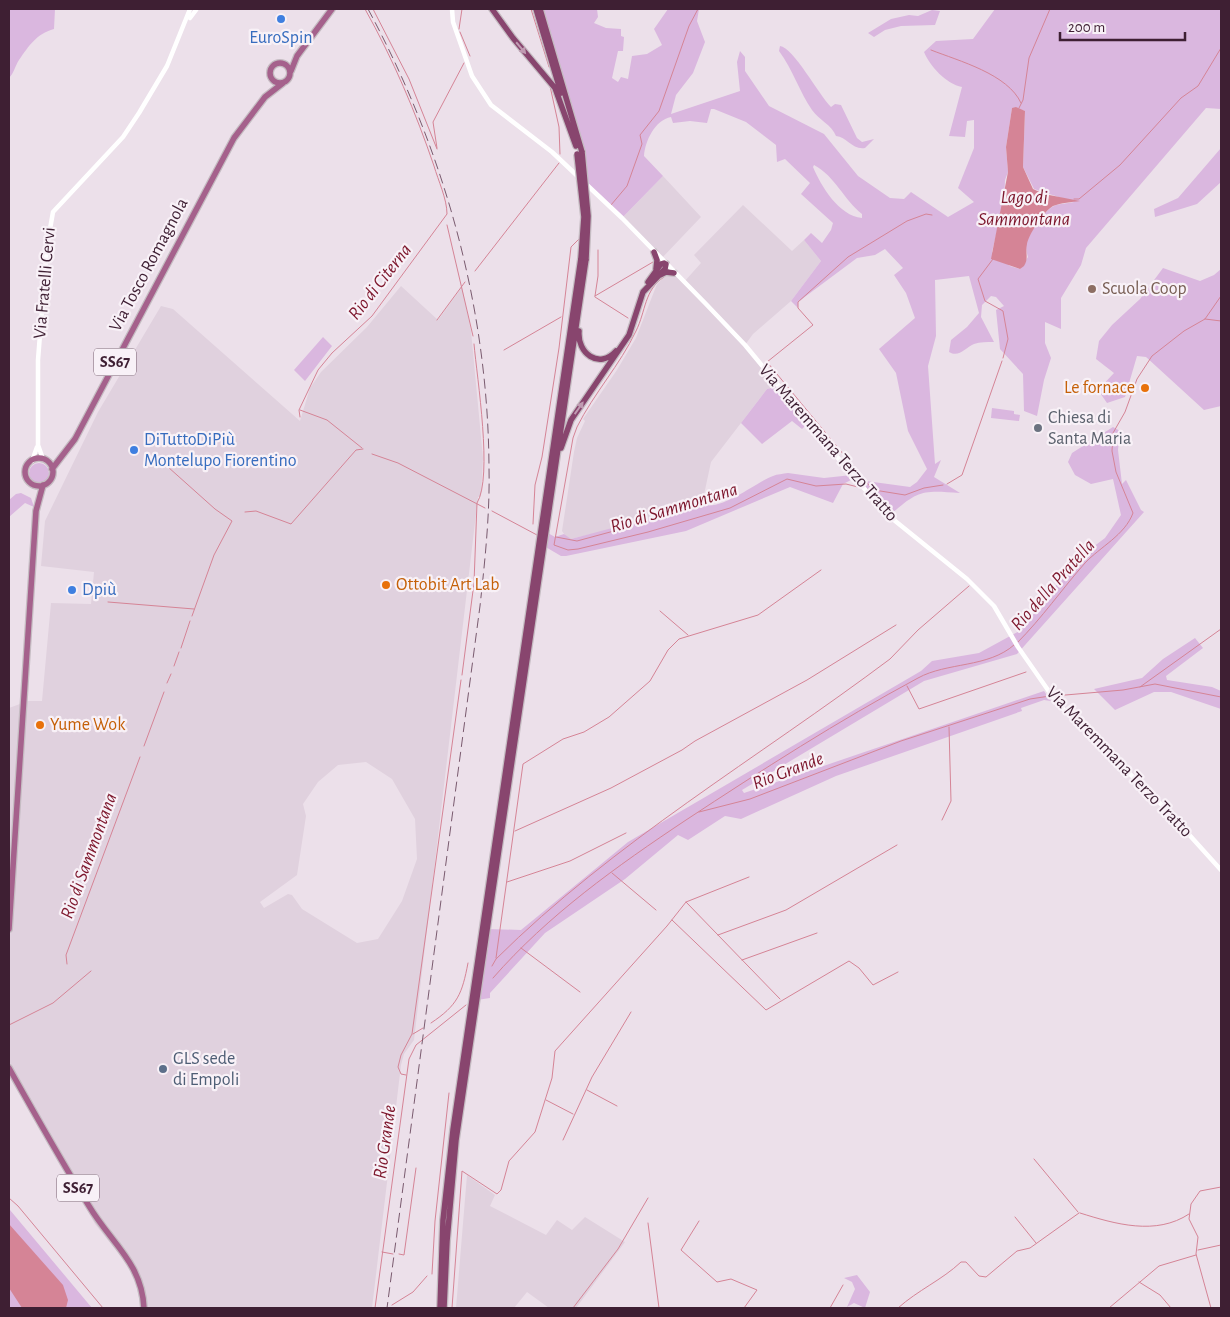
<svg xmlns="http://www.w3.org/2000/svg" width="1230" height="1317" font-family="'Alegreya Sans',sans-serif">
<rect width="100%" height="100%" fill="#ece0ea"/>
<path fill="#e0d1de" fill-rule="evenodd" d="M663,176L701,217L661,259L622,218Z
M743,205L792,251L804,240L821,261L791,301L753,334L745,345L779,386L767,389L711,462L702,504L632,524L571,539L567,538L562,531L574,452L577,438L585,421L583,419L617,370L636,338L657,284L664,277L674,273L684,282L701,263L694,255Z
M401,286L438,320L462,287L471,331L483,458L481,496L478,497L414,1040L404,1054L401,1065L372,1308H141L135,1278L127,1264L95,1224L9,1070V708L28,701H42L51,603L91,604L94,572L41,566L45,521L98,412L161,306L173,309L300,421L310,388L321,372L367,327ZM366,762L392,779L415,819L417,859L402,901L378,939L357,943L302,909L292,895L288,894L264,908L260,902L297,875L306,816L303,804L318,782L338,765Z
M467,1175L495,1195L490,1206L546,1235L557,1220L572,1230L585,1217L625,1242L576,1308H549L527,1292L514,1308H456Z"/>
<path fill="#dab7df" fill-rule="evenodd" d="M9,9H55L54,29C36,34 29,46 19,60C15,66 14,73 9,78Z
M540,9H597L598,17L594,23L606,28L621,29V36L624,37L623,51H618L612,78L618,82L621,77L628,79L632,56L647,54L662,45L654,29L668,9H699L697,21L705,42L693,73L676,95L671,114L740,91L737,62L740,51L745,57V71L769,106L824,134L858,176L890,198L904,199L911,192L948,217L974,202L958,188L974,148V120L967,121L965,137L949,136L962,87C946,84 930,66 924,52L936,41L973,39L995,9H1221V109L1206,108L1086,248L1081,265L1061,298V329L1045,322V343L1051,358L1044,380L1037,416L1024,411L1023,374L1000,349L996,310L1004,306L996,297L991,296L982,305L981,317L994,342C987,342 980,342 974,344C965,348 959,358 949,352L951,340L967,327L979,313L969,276L935,280L936,336L928,366L935,464L941,460L934,477L960,493C922,490 918,490 889,516L860,484L866,481L910,487L917,482L927,469L908,431L896,373L879,349L915,318L906,293L894,275L903,268L885,249L875,255L857,258L798,302V308L791,301L821,261L804,240L811,233L822,243L831,230L833,223L801,194L810,183L785,159L777,162L776,145L746,122L714,109H711L707,123L690,121L673,123L671,117C655,120 645,141 644,156L663,176L622,218L586,184ZM1012,108L1025,111L1023,167L1034,189L1074,202C1067,204 1060,203 1054,206C1044,210 1028,235 1026,245C1026,249 1027,254 1028,257L1020,269L1010,266L992,252L1004,202L1005,180L1008,172L1006,147ZM814,165C835,176 844,200 862,214V218C839,216 821,186 813,167Z
M932,10L940,11L935,25L901,26L885,30L874,37L868,33L891,19L909,15L918,16Z
M780,46C793,47 819,95 831,107L835,104L841,105L857,138L862,142L874,139L865,148C852,150 847,137 836,136C832,125 819,120 812,110C800,93 793,70 779,51Z
M1221,148V182L1197,204L1155,217L1154,209L1178,198Z
M1163,268L1200,281L1214,275L1221,269V406L1204,410L1146,357L1137,356L1125,397L1107,403L1098,390L1114,373L1096,359L1099,341L1112,325L1140,299Z
M323,337L332,346L305,381L294,370Z
M779,386L809,422L802,429L792,421L762,444L741,423L767,389Z
M992,408L1014,411V414L1020,415L1019,421L991,418Z
M1113,427L1120,431L1118,450L1122,484L1126,480L1141,510L1144,512L1017,654L924,681L742,790L744,793L1044,691L1051,701L1044,700L1021,708L1022,711L836,776L741,819L725,816L688,840L678,835L625,879L545,933L490,993V998L477,1000L487,929L521,930L628,842L921,671L932,661L979,653L1021,630L1077,559L1105,538L1121,515L1113,479L1091,484L1075,475L1068,462L1072,453Z
M29 473a10 10 0 1 1 20 0a10 10 0 1 1-20 0Z
M788,473L824,478L852,475L855,478L843,484L833,503L790,487L686,531L566,556H561L544,546L546,532L555,537L564,534L571,539L702,504C721,512 754,483 773,476C777,474 783,474 788,473Z
M21,493L31,498L34,507L25,503L9,517V500L16,494Z
M1195,638L1203,648L1166,676L1167,680L1212,687L1221,691V709L1171,692H1154L1115,710L1094,689L1142,678L1163,659Z
M9,1209L10,1210L92,1308H9Z
M857,1275L870,1292L865,1308L854,1303L847,1307L855,1289L852,1282L844,1278Z"/>
<path fill="#d58496" d="M1016,107L1025,111L1023,167L1033,189L1044,194L1080,201C1072,202 1061,203 1053,206C1044,211 1029,234 1027,244C1025,253 1029,258 1024,266L1020,269L991,259L1008,172L1006,147L1012,108Z
M9,1224L63,1285L68,1300L66,1308H22L9,1288Z"/>
<g fill="none" stroke-linecap="round" stroke-linejoin="round">
<path stroke="#d58496" stroke-width="1" d="M373,9L409,79L437,149
M531,9L549,67
M459,29L462,9
M460,32L470,56
M931,50C959,61 1008,74 1021,103
M550,86L559,127L560,154
M1019,108L1023,100L1029,58L1050,9
M437,148L433,122L464,63
M1074,199H1079L1120,165L1181,98L1198,86L1221,48
M611,205L627,186L642,144L640,135L659,111L689,26L698,9
M447,225L473,336
M993,259L978,279L985,301L1003,311L1008,339L1003,358
M475,271L559,163
M664,277C644,290 646,311 636,331C620,365 594,393 577,427L573,438L554,545L568,550L578,549L648,532L730,508L787,479L816,486L846,484L858,487
M595,296L653,262
M595,296L598,276V250
M595,297L628,318
M1205,319L1221,321
M437,320L465,282
M504,350L561,317
M300,410L327,420L362,448
M300,417L299,410L318,370L332,353L372,316L447,214C447,199 438,180 434,166C416,113 393,59 365,9
M372,454L398,463L485,508
M168,467L215,509L232,521L214,555L192,616
M947,484L962,475L1002,361
M868,489L905,495L924,488L943,485
M873,490L767,362L813,325L798,308V302L848,257L907,221L926,214L932,215
M492,511L537,535
M245,512L256,511L291,524L356,450L363,449
M533,524L535,485L542,457L559,348L571,247L581,237
M556,537L577,541L625,528
M108,602L194,609
M660,611L688,635
M1017,643C1042,618 1062,589 1085,563C1100,547 1125,535 1133,513L1116,472L1112,451L1113,433L1125,412L1137,379L1152,356L1184,331L1205,319L1221,296
M181,648L190,621
M174,666L179,652
M462,675L474,583L477,503C493,477 477,378 474,344
M167,683L171,674
M907,686L919,709L1026,672
M1140,687L1221,629
M1054,696L1123,690L1155,684L1221,697
M144,746L164,692
M699,812L750,799L901,741L1030,699L1050,696
M942,820L951,801L949,727
M515,831L611,788L682,750L695,741L807,680L896,625
M612,873L656,910
M507,882L570,861L626,833
M686,902L780,999
M672,920L766,1010L849,961L859,968L873,985L898,972
M718,935L786,910L897,845
M521,948L580,992
M496,958L523,764L563,739L584,732L609,717L650,681L668,650L679,639L758,615L821,570
M742,960L817,933
M67,964L66,955L140,757
M492,966L496,959C614,842 758,758 890,659L918,630L969,586
M493,978C548,915 617,866 686,820C762,770 838,721 918,678C947,662 988,668 1014,645
M431,1023C458,1005 462,994 468,963
M9,1025L53,1003L91,971
M413,1034L423,1028
M406,1075L401,1074L398,1067L401,1055L412,1034L461,680
M587,1090L617,1106
M546,1100L573,1114
M563,1140L592,1077L631,1012
M1034,1159L1078,1212
M9,1198L18,1206L103,1308
M1080,1213C1115,1224 1156,1236 1189,1214
M1015,1217L1036,1243
M699,1221L681,1250L717,1282L731,1279L757,1290L744,1308
M648,1223L659,1308
M1198,1250L1221,1245
M382,1252L393,1254
M399,1254L404,1255L416,1168
M432,1274L435,1221L449,1093
M1139,1282L1160,1295L1171,1308
M392,1305L413,1292L427,1276
M375,1308L409,1059L416,1045L466,1005
M452,1308L462,1171L497,1194L501,1190L509,1161L535,1132L552,1078L555,1051L667,926L686,902L749,877
M573,1308L618,1249L648,1198
M830,1308L843,1285
M898,1308C918,1290 942,1280 961,1262H966L979,1276L986,1277L1017,1251L1030,1248L1079,1213
M1109,1308L1159,1266L1196,1255
M1211,1308L1196,1254L1198,1237L1189,1219L1191,1204L1200,1191L1221,1187"/>
<defs>
<path id="primary" d="M270 73a10 10 0 1 1 20 0a10 10 0 1 1-20 0Z
M291,71L297,56L332,9
M25 472a14 14 0 1 1 28 0a14 14 0 1 1-28 0Z
M52,469L75,439L234,138L265,97L283,83
M9,929L36,511L43,485
M9,1068C35,1114 61,1161 89,1206C111,1243 142,1263 144,1308"/>
<path id="trunk" d="M492,9L513,38L555,88L576,146
M536,9L561,93
M540,9L582,152
M654,252L657,260L656,269
M660,275L666,272L674,273
M648,282L661,264L664,263
M579,331C577,353 599,370 616,351
M561,448L571,420L629,335L643,292L665,269L666,264
M440,1308L443,1220L453,1130L581,258
M444,1308L447,1241L456,1140L586,259"/>
</defs>
<use href="#primary" stroke="#c5bcc2" stroke-width="8"/>
<use href="#trunk" stroke="#c5bcc2" stroke-width="8"/>
<path stroke="#fff" stroke-width="4.5" d="M452,9L453,22L472,76L491,105L552,152L622,218L706,304L745,345L852,475L889,516L967,579L994,606L1018,647L1057,703L1165,808L1221,870
M190,18L196,10
M43,459L38,445V360L47,246L53,212L123,137L139,113L167,66L190,9
M32,461L37,447"/>
<use href="#primary" stroke="#a5618c" stroke-width="5.5"/>
<use href="#trunk" stroke="#88456e" stroke-width="5.5"/>
<path stroke="#795a6e" stroke-width="1" stroke-dasharray="10 5" stroke-linecap="butt" d="M368,9C444,150 488,306 489,467C490,514 485,560 480,606L387,1308"/>
<defs>
<path id="trunk-bridge" d="M582,152L588,216L586,259
M577,154L584,217L581,258"/>
</defs>
<use href="#trunk-bridge" stroke="#c5bcc2" stroke-width="8" stroke-linecap="butt"/>
<use href="#trunk-bridge" stroke="#88456e" stroke-width="5.5"/>
</g>
<defs><path id="oneway-solid" d="M-6-.8H1V-3.2L6.5 0L1 3.2V.8H-6Z" transform="scale(1.25)"/></defs>
<g fill="#c09bb2">
<use href="#oneway-solid" transform="translate(521 48) rotate(50)"/>
<use href="#oneway-solid" transform="translate(579 408) rotate(-55)"/>
</g>
<g fill="#3f7fe0" stroke="#f8f1f7" stroke-width="2">
<circle cx="281" cy="19" r="5"/>
<circle cx="134" cy="450" r="5"/>
<circle cx="72" cy="590" r="5"/>
</g>
<circle fill="#8d6e63" stroke="#f8f1f7" stroke-width="2" cx="1092" cy="289" r="5"/>
<g fill="#e8710a" stroke="#f8f1f7" stroke-width="2">
<circle cx="1145" cy="388" r="5"/>
<circle cx="386" cy="585" r="5"/>
<circle cx="40" cy="725" r="5"/>
</g>
<circle fill="#6b7280" stroke="#f8f1f7" stroke-width="2" cx="1038" cy="428" r="5"/>
<circle fill="#5c6f8a" stroke="#f8f1f7" stroke-width="2" cx="163" cy="1069" r="5"/>
<g text-anchor="middle" dominant-baseline="central" stroke-width="4.5" stroke-linejoin="round" paint-order="stroke">
<g fill="#f8f1f7" stroke="#765e6e" stroke-width="1">
<rect x="94" y="348.5" width="42" height="27" rx="4"/>
<rect x="57" y="1174.5" width="42" height="27" rx="4"/>
</g>
<g font-size="16" font-weight="bold" fill="#3e1f33">
<text x="115" y="362">SS67</text>
<text x="78" y="1188">SS67</text>
</g>
<g font-size="18" fill="#366cbe" stroke="#f8f1f7" text-anchor="start">
<text x="281" y="38" text-anchor="middle">EuroSpin</text>
<text x="144" y="440">DiTuttoDiPiù<tspan x="144" dy="21">Montelupo Fiorentino</tspan></text>
<text x="82" y="590">Dpiù</text>
</g>
<g font-size="18" fill="#3e1f33" stroke="#f8f1f7">
<text transform="translate(149 265) rotate(-62)">Via Tosco Romagnola</text>
<text transform="translate(45 283) rotate(-85)">Via Fratelli Cervi</text>
<text transform="translate(828 443) rotate(49)">Via Maremmana Terzo Tratto</text>
<text transform="translate(1119 762) rotate(46)">Via Maremmana Terzo Tratto</text>
</g>
<g font-size="18" fill="#785e54" stroke="#f8f1f7" text-anchor="start">
<text x="1102" y="289">Scuola Coop</text>
</g>
<g font-size="18" fill="#c56008" stroke="#f8f1f7" text-anchor="start">
<text x="1135" y="388" text-anchor="end">Le fornace</text>
<text x="396" y="585">Ottobit Art Lab</text>
<text x="50" y="725">Yume Wok</text>
</g>
<g font-size="18" fill="#5b616d" stroke="#f8f1f7" text-anchor="start">
<text x="1048" y="418">Chiesa di<tspan x="1048" dy="21">Santa Maria</tspan></text>
</g>
<g font-size="18" fill="#4e5e75" stroke="#f8f1f7" text-anchor="start">
<text x="173" y="1059">GLS sede<tspan x="173" dy="21">di Empoli</tspan></text>
</g>
<g font-size="19" font-style="italic" fill="#7d162c" stroke="#f8f1f7">
<text x="1024" y="197">Lago di<tspan x="1024" dy="22">Sammontana</tspan></text>
<text transform="translate(380 282) rotate(-52)">Rio di Citerna</text>
<text transform="translate(674 508) rotate(-17)">Rio di Sammontana</text>
<text transform="translate(1053 585) rotate(-48)">Rio della Pratella</text>
<text transform="translate(788 771) rotate(-21)">Rio Grande</text>
<text transform="translate(89 856) rotate(-70)">Rio di Sammontana</text>
<text transform="translate(385 1142) rotate(-82)">Rio Grande</text>
</g>
</g>
<rect width="1230" height="1317" fill="none" stroke="#3e1f33" stroke-width="20"/>
<path d="M1060 32v8h125v-8" fill="none" stroke="#3e1f33" stroke-width="2.5"/>
<text x="1068" y="32" font-size="15" fill="#3e1f33" stroke="#f8f1f7" stroke-width="4" paint-order="stroke">200 m</text>
</svg>
